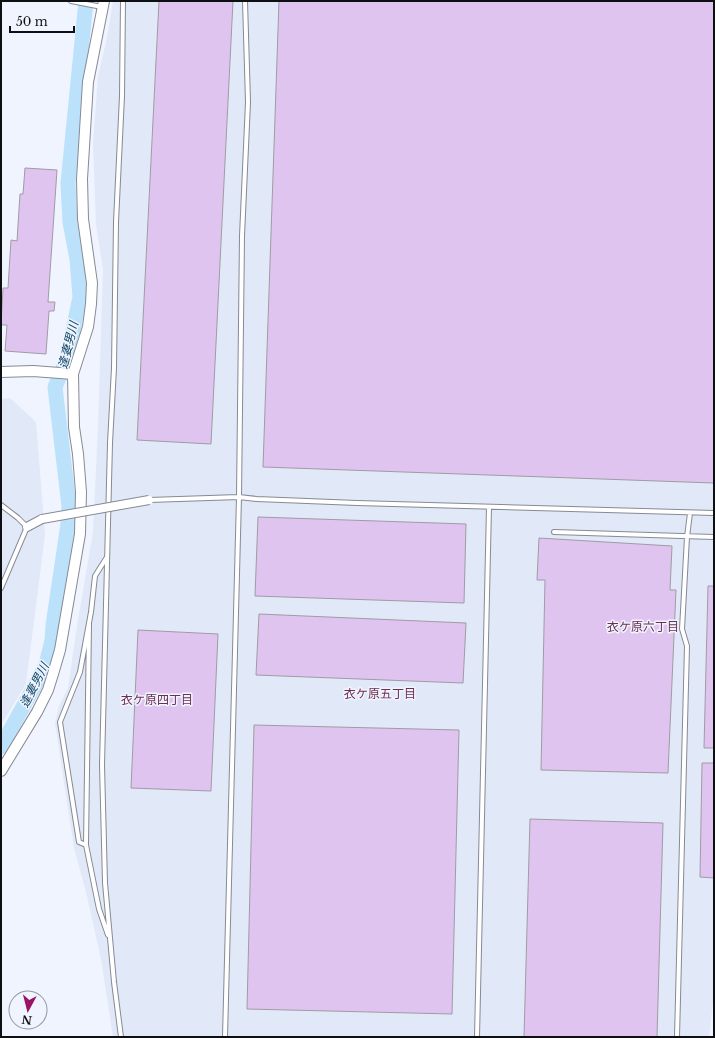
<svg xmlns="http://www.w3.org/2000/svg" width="715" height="1038" font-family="'Libre Baskerville','Noto Sans JP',serif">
<rect width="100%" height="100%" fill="#f0f4ff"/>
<path fill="#e1e8f8" d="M113,1H714V995L709,1037H113L101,959L86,892L74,848L55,723L59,706L68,688L77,626L93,532L98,426L103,269L96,225L93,144L98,76L107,38Z
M10,398L36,422L45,535L26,684L1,725V399Z"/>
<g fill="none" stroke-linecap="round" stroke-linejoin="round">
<path stroke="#bce1fb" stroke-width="15" d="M1,747L46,665L52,640L53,625L68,524L69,506L55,387L67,359L80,297L77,259L70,222L68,183L86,1"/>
</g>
<path fill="#dfc4ef" stroke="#a09ba4" d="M159,1H233L211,444L137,440Z
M279,1H714V483L263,467Z
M25,168L57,170L48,302H55L54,311H49L46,354L5,351L7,325H1L3,288H8L11,240L17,241L20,194H23Z
M258,517L466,524L464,603L255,596Z
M539,538L672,546L670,590H676L668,773L541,770L545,580H537Z
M708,586H714V748H704Z
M259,614L466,623L463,683L256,675Z
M138,630L218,634L211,791L131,788Z
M254,725L459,730L452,1014L247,1009Z
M702,763H714V878L700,877Z
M530,819L663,823L657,1037H524Z"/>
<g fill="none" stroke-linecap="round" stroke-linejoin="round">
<defs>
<path id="service" d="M71,1L102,7
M149,500L239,497L257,499L357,503L714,513
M1,505L18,518L27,527L1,588
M554,532L714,537
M89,624L86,845L79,842L60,722L80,672L91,612L95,576L107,557
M86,845L99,909L108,935
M121,1037L114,982L105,883L102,765L110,443L114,368L116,222L122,96L123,1
M225,1037L239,497L242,236L248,102L245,1
M477,1037L489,507
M677,1037L687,646L682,629L687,537L690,513"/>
<path id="minor" d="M27,527L42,519"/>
<path id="tertiary" d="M1,372L33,371L73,374
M1,771L37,712L48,690L53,674L60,650L80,534L81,492L78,454L74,427L73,374L88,327L91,304L92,283L83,219L82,179L88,82L104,1"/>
</defs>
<use href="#service" stroke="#878a94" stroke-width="6"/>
<use href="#minor" stroke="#878a94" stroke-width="10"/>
<use href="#tertiary" stroke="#878a94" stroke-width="12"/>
<use href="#service" stroke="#fff" stroke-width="4"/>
<use href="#minor" stroke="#fff" stroke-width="8"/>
<use href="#tertiary" stroke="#fff" stroke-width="10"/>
<defs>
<path id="minor-bridge" d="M42,519L149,500"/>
</defs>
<use href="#minor-bridge" stroke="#878a94" stroke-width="10" stroke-linecap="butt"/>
<use href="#minor-bridge" stroke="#fff" stroke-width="8"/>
</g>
<g text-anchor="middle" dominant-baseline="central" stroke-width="3" stroke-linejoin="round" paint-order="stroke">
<g font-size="12" font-style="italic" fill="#104968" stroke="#f0f4ff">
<text transform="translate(68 345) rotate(-76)">逢妻男川</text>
<text transform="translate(34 685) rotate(-63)">逢妻男川</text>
</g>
<g font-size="12" fill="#6e2e4f" stroke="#f0f4ff">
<text x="643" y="626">衣ケ原六丁目</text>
<text x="380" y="693">衣ケ原五丁目</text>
<text x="157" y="699">衣ケ原四丁目</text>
</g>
</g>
<rect width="715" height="1038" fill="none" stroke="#0d0f12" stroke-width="4"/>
<g transform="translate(28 1010) rotate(187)"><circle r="19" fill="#f0f4ff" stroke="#9598a0"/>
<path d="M0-3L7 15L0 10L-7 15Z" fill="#9a1366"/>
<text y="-6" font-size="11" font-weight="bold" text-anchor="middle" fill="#0d0f12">N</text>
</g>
<path d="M10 26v6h64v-6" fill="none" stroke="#0d0f12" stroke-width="2"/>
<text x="16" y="26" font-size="12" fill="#0d0f12" stroke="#f0f4ff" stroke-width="3" paint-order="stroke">50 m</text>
</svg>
